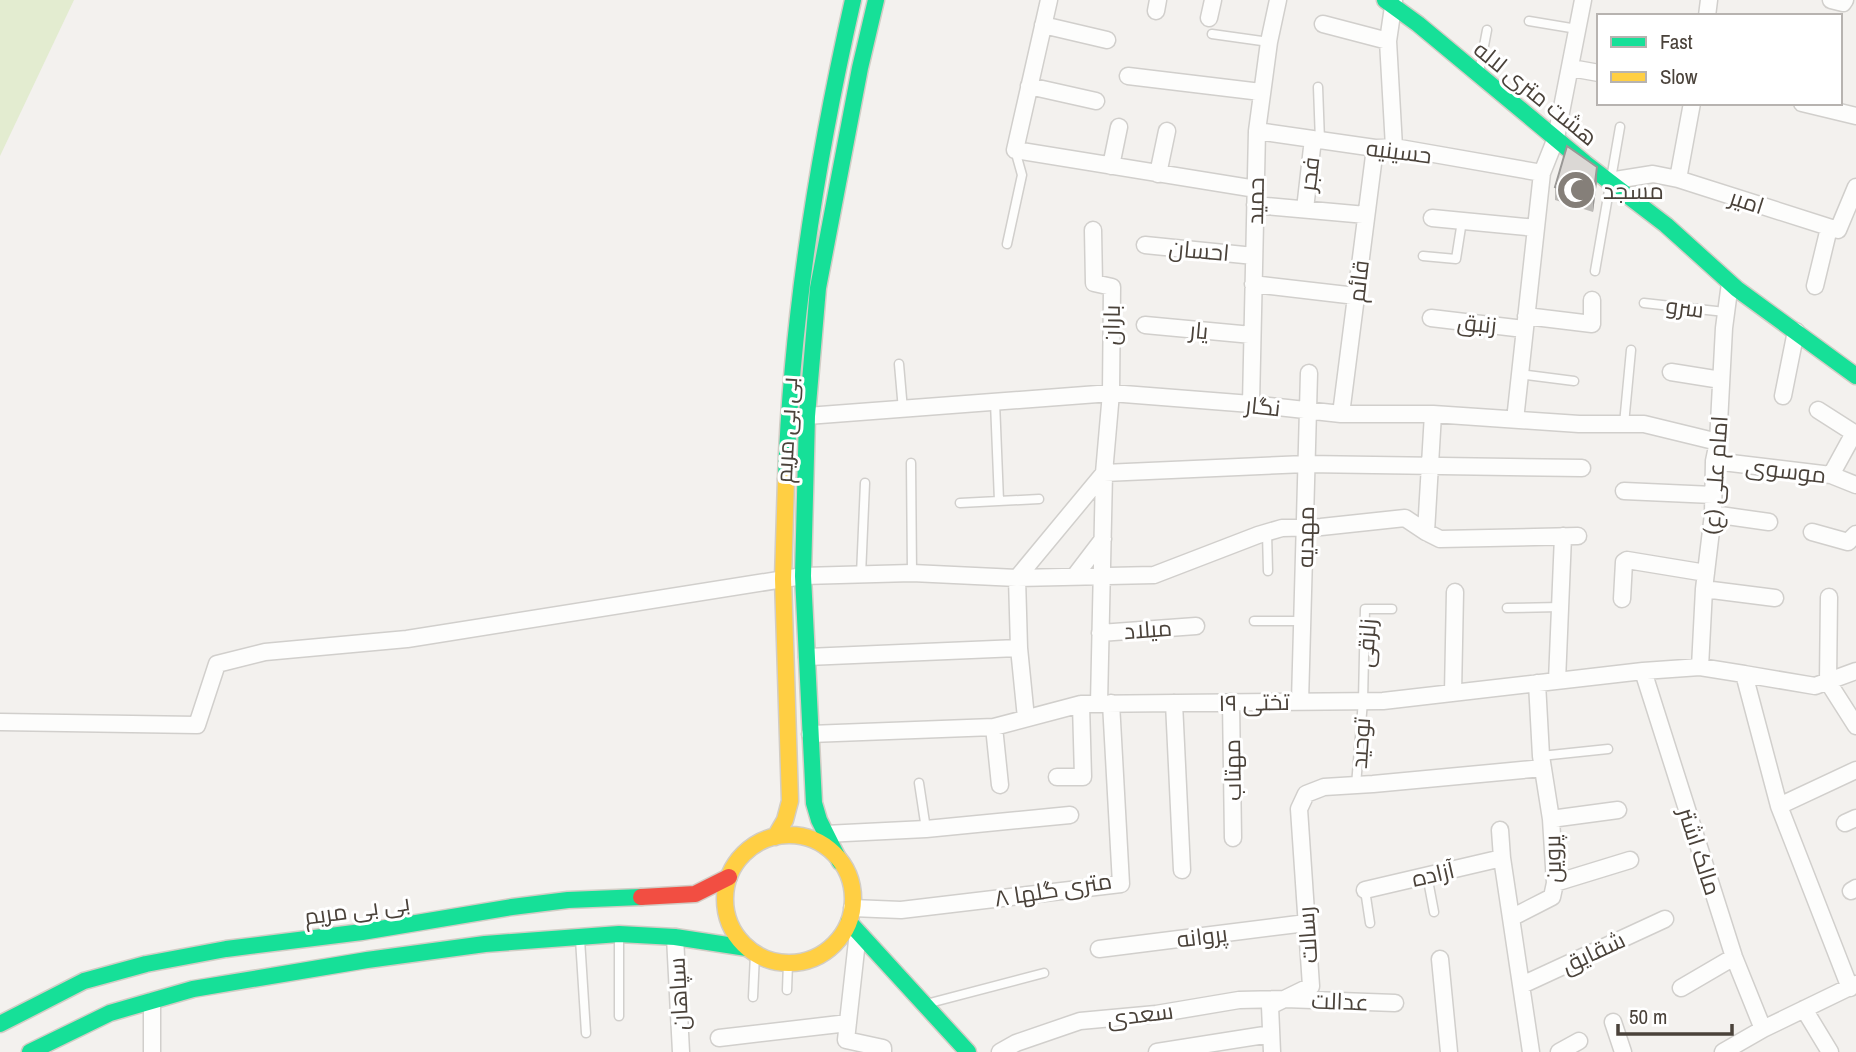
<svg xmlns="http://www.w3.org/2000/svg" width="1856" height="1052" font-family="'Archivo Narrow',Cairo,sans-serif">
<rect width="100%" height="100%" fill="#f3f1ee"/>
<path fill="#e3ecd0" d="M0,0H74L0,156Z"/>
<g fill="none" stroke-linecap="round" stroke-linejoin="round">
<defs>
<path id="lane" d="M1529,21L1577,29
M1212,34L1269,42
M1479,72L1487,30
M1318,87L1320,141
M1007,244L1022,175L1015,150
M1423,256L1456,259L1462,221
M1595,271L1620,127
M1644,303L1725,312
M899,364L903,410
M1519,374L1574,381
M995,402L999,501
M1624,424L1631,350
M911,463L912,573
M960,503L1039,499
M1267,533L1268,571
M861,575L865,483
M1507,608L1560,607
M1254,621H1303
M1541,756L1608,749
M919,783L926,829
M1356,785L1363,701L1365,609H1392
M1427,875L1434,912
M1365,890L1370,923
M580,939L586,1033
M787,990L788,963
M753,997L755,954
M926,1004L1044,973
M619,1016V934"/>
<path id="street" d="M1049,0L1015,150L1256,189
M1831,0L1843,3L1845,0
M1156,11L1158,0
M1707,16L1709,0
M1209,18L1213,0
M1323,24L1388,41
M1043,25L1107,40
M1571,68L1599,73
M1128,76L1261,92
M1029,86L1096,101
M1802,103L1856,116
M1257,131L1375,148L1394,147L1542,173
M1394,147L1388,41L1394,0
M1111,166L1119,127
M1158,174L1167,131
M1678,179L1692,103
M1609,181L1653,174L1678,179L1838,230L1856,187
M1255,205L1366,215
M1305,209L1313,139
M1432,218L1536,228
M1093,230L1094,283L1112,287L1111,393L1104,473L1099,704
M1145,245L1254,256
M1253,284L1356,296
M1815,286L1829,228
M1526,316L1592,324V300
M1431,318L1524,329
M1145,325L1252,335
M1671,372L1721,380
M1783,396L1796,331
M1251,404L1257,131L1269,42L1278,0
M1818,410L1854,433L1831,475
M1341,414L1375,148
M807,416L1111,393L1251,404L1341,414H1433L1579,424H1644L1718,442
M1515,420L1542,173L1556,138L1583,0
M1714,461L1831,475L1856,485
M1624,491L1713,495
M1713,514L1769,522
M1426,532L1433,414
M1812,532L1848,542L1856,534
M1074,577L1103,539
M1704,589L1775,598
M1829,597L1828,682L1856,726
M1622,599L1624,562L1627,560L1706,573
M1100,633L1196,626
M807,657L1019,648
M1700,667L1704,589L1713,514L1714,461L1718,442L1724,328L1730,283
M1643,671L1734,957L1763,1029
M1744,674L1815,686L1856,671
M1557,681L1563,536
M1453,693L1455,592
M1231,702L1233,838
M1300,702L1309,373
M1174,703L1182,870
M1026,718L1019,648L1017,578L1104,473L1306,464L1582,468
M0,722L197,725L217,664L265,652L407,639L803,576L912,573L1017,578L1154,575L1258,535L1282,528L1321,527L1405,518L1426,532L1440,539L1578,536
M994,727L1000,785
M810,734L994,727L1081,704L1383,701L1643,671L1700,667L1744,674L1779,806L1850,988
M1057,777H1083L1081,704
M1779,806L1856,770
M1551,819L1618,810
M1845,823L1856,818
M1500,830L1502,858L1511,918
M825,834L926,829L1070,815
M1555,883L1630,860
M1365,890L1502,858
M1851,891L1856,888
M852,908L901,910L1121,884L1111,703
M858,932L846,1040L883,1048V1052
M675,937L681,1052
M1099,949L1306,923
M1440,959L1449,1052
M1522,985L1665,919
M1681,988L1734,957
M1804,1009L1830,1052
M1613,1022L1623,1052
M719,1038L848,1023
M152,1052V1001
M1000,1052L1016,1043L1080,1021L1156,1014L1239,1000L1285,999L1395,1003
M1157,1052L1271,1034
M1272,1052L1270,1006L1311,986L1299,809L1306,794L1324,787L1373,784L1543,768
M1531,1052L1511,918L1552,897L1555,883L1551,819L1541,756L1537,683
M1559,1052L1579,1041
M1723,1052L1763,1029L1856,984"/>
<path id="fast" d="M1385,0L1418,24L1585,163L1666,225L1737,289L1856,376
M786,479C791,321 818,154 853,0
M840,862L819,820L814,803L803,576L807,416L818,288L860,68L876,0
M849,922L968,1052
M0,1024L84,981L146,964L226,949L362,932L512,907L568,900L641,897
M30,1052L110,1013L193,989L367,960L485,944L619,934L675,937L747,948"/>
<path id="slow" d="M725 899a64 64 0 1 1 128 0a64 64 0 1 1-128 0Z
M775,837L785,820L790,801L783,579L786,479"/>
<path id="jam" d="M641,897L695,894L729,877"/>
</defs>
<use href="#lane" stroke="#d1cfcc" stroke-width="11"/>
<use href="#street" stroke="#d1cfcc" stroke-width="19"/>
<use href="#fast" stroke="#d2cdc5" stroke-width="19"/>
<use href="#slow" stroke="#d2cdc5" stroke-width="19"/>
<use href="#jam" stroke="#d2cdc5" stroke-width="19"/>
<use href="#lane" stroke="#fdfdfc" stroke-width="8"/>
<use href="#street" stroke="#fdfdfc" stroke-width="16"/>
<use href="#fast" stroke="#16e098" stroke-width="16"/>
<use href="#slow" stroke="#ffcf43" stroke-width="16"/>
<use href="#jam" stroke="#f24e42" stroke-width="16"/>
</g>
<path fill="#bcbab7" d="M1597,181L1593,212L1555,200V187Z"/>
<path fill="#999795" d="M1597,167V181L1593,212V198Z"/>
<path fill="#dbd8d5" stroke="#999795" stroke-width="2" d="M1567,146L1597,167L1593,198L1555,187Z"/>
<defs>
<symbol id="mosque-disc" viewBox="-11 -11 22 22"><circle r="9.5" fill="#857f79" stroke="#fff"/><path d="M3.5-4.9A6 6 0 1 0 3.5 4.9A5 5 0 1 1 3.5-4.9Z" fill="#fff"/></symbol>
</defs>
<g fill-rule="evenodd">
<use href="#mosque-disc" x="1554" y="168" width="44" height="44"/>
</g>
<g text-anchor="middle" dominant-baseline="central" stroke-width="6" stroke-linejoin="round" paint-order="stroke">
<g font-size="23" fill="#4a423a" stroke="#fff">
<text transform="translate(1536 93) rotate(39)">هشت متری لاله</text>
<text transform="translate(1399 151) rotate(7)">حسینیه</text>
<text transform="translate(1309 174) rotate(-83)">فجر</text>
<text transform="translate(1255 201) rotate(-89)">حمید</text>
<text transform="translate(1747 201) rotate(18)">امیر</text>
<text transform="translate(1199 250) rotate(5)">احسان</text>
<text transform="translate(1358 281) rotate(-83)">قائم</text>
<text transform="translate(1685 307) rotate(7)">سرو</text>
<text transform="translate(1477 323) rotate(6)">زنبق</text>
<text transform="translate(1111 325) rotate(-89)">باران</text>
<text transform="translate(1199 330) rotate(5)">یار</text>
<text transform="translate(1263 406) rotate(6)">نگار</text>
<text transform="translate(786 430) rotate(-87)">بی بی مریم</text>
<text transform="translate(1786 470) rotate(7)">موسوی</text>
<text transform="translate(1715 475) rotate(-86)">امام علی (ع)</text>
<text transform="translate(1305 537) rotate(-89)">مهدیه</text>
<text transform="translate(1148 629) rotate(-4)">میلاد</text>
<text transform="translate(1366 643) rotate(-86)">زلزقی</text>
<text transform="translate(1254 702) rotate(-1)">تختی ۱۹</text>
<text transform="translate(1360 743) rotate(-86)">توحید</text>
<text transform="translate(1232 770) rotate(-91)">مهتاب</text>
<text transform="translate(1700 851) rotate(72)">مالک اشتر</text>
<text transform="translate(1552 859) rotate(-91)">پروین</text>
<text transform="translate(1433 874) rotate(-13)">آزاده</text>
<text transform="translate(1053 889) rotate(-9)">۸ متری گلها</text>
<text transform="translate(357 909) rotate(-8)">بی بی مریم</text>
<text transform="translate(1307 935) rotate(-94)">رسالت</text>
<text transform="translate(1202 936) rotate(-7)">پروانه</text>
<text transform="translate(1593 952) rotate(-25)">شقایق</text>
<text transform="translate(678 994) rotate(-93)">سپاهان</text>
<text transform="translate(1340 1001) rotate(2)">عدالت</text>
<text transform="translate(1140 1014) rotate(-7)">سعدی</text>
</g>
<g font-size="23" fill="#4a423a" stroke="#fff" text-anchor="start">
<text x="1603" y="190">مسجد</text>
</g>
</g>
<rect x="1597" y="14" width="245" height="91" fill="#ffffff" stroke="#b7b3b0" stroke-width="2"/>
<rect x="1611" y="37" width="35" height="10" fill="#16e098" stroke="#b7b3b0" stroke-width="2"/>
<text x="1660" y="49" font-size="21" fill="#4a423a">Fast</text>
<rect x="1611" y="72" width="35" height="10" fill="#ffcf43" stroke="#b7b3b0" stroke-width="2"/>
<text x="1660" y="84" font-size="21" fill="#4a423a">Slow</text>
<path d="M1618 1024v10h114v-10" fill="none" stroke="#4a423a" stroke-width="3.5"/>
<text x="1629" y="1024" font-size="21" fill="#4a423a" stroke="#ffffff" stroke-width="5" paint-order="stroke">50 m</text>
</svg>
